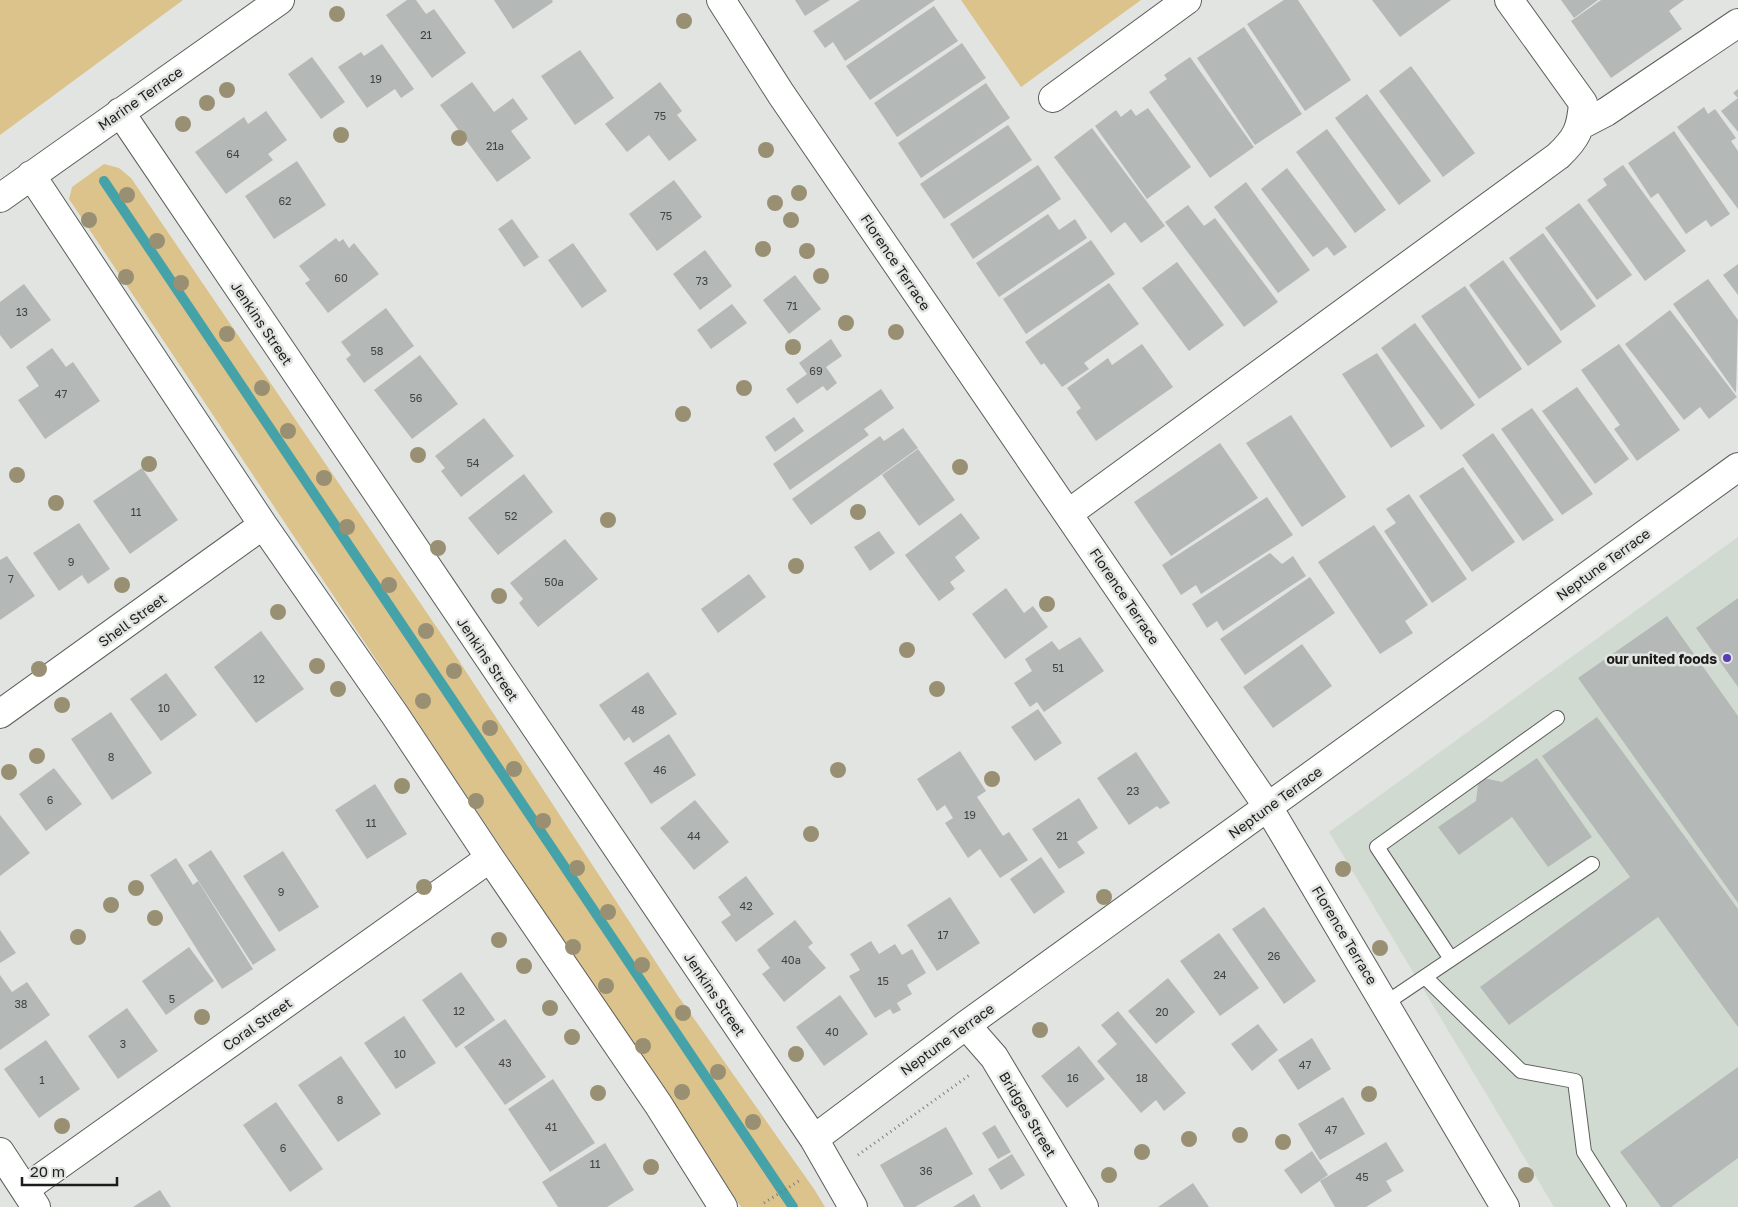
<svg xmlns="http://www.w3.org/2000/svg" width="1738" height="1207" font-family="'Golos Text',sans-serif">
<rect width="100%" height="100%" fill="#e1e4e0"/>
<path fill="#d1dad0" d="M1738,537V1207H1554L1329,832Z"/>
<path fill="#dcc28b" d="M0,0H183L0,135Z
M961,0H1141L1021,87Z
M104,164L119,168L131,178L444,638L678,996L814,1189L825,1207H741L69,199L72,187Z"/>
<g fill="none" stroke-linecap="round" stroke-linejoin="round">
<path stroke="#44a2a8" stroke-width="10" d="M104,181L793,1207"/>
</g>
<path fill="#b4b9b7" d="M407,0H416L426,14L434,9L466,53L432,78L386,15Z
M494,0H552L553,2L513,29Z
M795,0H830L805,16Z
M860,0H935L845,61L833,42L825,48L813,31Z
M1284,0H1298L1351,80L1305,111L1247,24Z
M1372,0H1451L1400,37Z
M1561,0H1598L1574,18Z
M1601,0H1684L1669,11L1682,29L1611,78L1571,21Z
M934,6L958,41L870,100L846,66Z
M1244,27L1302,114L1255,145L1197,58Z
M962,43L986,78L897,137L874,103Z
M382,44L414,89L401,98L395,89L367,108L338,67L361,52L364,56Z
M580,50L614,98L575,125L541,76Z
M312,57L345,102L321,119L288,74Z
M1190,57L1254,147L1210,178L1149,92L1167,79L1164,75Z
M1411,66L1475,153L1443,177L1379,91Z
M472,82L494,112L513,98L528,119L511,131L531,158L497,182L440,105Z
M660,82L682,111L677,115L697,140L669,161L649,135L627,152L605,124Z
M986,83L1010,118L921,178L898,143Z
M1738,89V132L1721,111L1738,98L1733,93Z
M1367,94L1431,181L1399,205L1335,118Z
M1704,107L1708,114L1715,109L1736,138L1731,141L1738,151V209L1677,127Z
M1148,108L1191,167L1147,199L1095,126L1116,110L1121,117L1131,109L1136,116Z
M266,111L287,140L268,154L273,160L226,194L195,152L244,117L248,124Z
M1008,125L1032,160L944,219L920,184Z
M1092,128L1165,226L1141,243L1125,222L1111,233L1054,157Z
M1327,129L1386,210L1355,233L1296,152Z
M1674,131L1730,214L1711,227L1706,220L1686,234L1658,193L1651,198L1628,163Z
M297,161L326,205L274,239L245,196Z
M1038,165L1061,199L973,259L950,224Z
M1623,165L1686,251L1645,281L1587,200L1607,185L1603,179Z
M1287,168L1347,247L1334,256L1327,247L1313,257L1261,189Z
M674,180L702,217L657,251L629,214Z
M1246,182L1310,270L1278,293L1214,207Z
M1579,203L1632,275L1597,300L1545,228Z
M1188,205L1204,226L1215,218L1278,302L1244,327L1165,222Z
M1048,214L1059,230L1075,219L1087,238L999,297L976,263Z
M512,219L539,257L524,267L498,229Z
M1543,233L1596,306L1561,331L1509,258Z
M336,238L339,242L343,239L349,248L354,243L379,274L328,313L305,283L310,280L299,266Z
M1091,240L1115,274L1026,334L1003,299Z
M573,243L607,291L582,308L548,260Z
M705,250L732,286L700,310L673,274Z
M1503,260L1562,342L1528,366L1469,285Z
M1177,262L1224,325L1189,351L1142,288Z
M1738,264V295L1723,275Z
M795,275L821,309L789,334L763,300Z
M1708,279L1738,320L1736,393L1673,304Z
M1109,283L1139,324L1084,363L1089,369L1062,387L1044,363L1041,365L1025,342Z
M24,284L51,320L11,349L0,335V302Z
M1465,286L1522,369L1479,399L1421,316Z
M732,304L747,323L711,349L697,330Z
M386,308L414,346L364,383L346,359L351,355L341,342Z
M1670,310L1737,397L1709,419L1700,407L1684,420L1625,344Z
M1415,323L1475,405L1441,430L1381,348Z
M831,339L842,356L826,367L837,383L827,391L823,386L797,404L786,389L807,374L799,363Z
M1142,344L1173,387L1096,441L1076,412L1081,408L1067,388L1108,358L1112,365Z
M1619,344L1680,430L1637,461L1614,429L1620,425L1581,370Z
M52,348L66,367L73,362L100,401L45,439L18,400L39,386L26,367Z
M1377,353L1425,426L1391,448L1342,374Z
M420,355L458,404L412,439L374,390Z
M1577,387L1629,459L1595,484L1542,411Z
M881,389L894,408L864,429L869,435L790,490L773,464Z
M1532,408L1593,494L1562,515L1501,429Z
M1291,415L1346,497L1302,527L1246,443Z
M794,417L804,431L775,452L765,437Z
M484,418L514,456L461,497L441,471L445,468L435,456Z
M903,428L918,448L811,525L792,499L880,436L884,441Z
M1493,433L1554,520L1523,541L1462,455Z
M1220,443L1258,498L1171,556L1134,502Z
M918,449L955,500L919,526L882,475Z
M1463,467L1515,542L1472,572L1419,496Z
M142,468L178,520L130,554L93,501Z
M524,474L553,512L498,555L468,518Z
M1409,494L1467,579L1432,603L1384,531L1396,523L1386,509Z
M1267,497L1293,535L1201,594L1196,585L1181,595L1162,565Z
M961,513L980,538L955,557L965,571L950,582L955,589L939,601L905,555Z
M79,523L110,569L88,584L82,575L59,591L33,553Z
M1374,525L1428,605L1405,621L1413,633L1380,654L1318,562Z
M879,531L895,553L870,571L854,547Z
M565,539L598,579L538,627L519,603L523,599L510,583Z
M1270,553L1282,564L1293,556L1306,576L1223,631L1217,621L1207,628L1192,604Z
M7,556L35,596L0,620V560Z
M749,574L766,597L718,633L701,609Z
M1310,577L1335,613L1245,675L1220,639Z
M1006,588L1024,613L1033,606L1048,627L1005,659L972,614Z
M1738,598V687L1696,628Z
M1667,616L1738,716V903L1578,678Z
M261,631L304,689L256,723L214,667Z
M1080,637L1104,671L1044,712L1037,702L1030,707L1014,683L1032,671L1025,659L1052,641L1059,650Z
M1302,644L1332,686L1273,728L1243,687Z
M648,672L677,714L633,743L629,737L624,741L599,705Z
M166,673L197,715L161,741L130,699Z
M1038,709L1062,743L1035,761L1011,727Z
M111,712L152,773L112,800L71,739Z
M1597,717L1738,909V1027L1658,917L1509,1025L1480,987L1630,877L1542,756Z
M669,734L696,775L651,804L624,763Z
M960,751L986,791L977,797L1003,836L1009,832L1028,860L1000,878L980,849L968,858L945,823L953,818L945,805L937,811L917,779Z
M1136,752L1170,803L1160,809L1157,806L1129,825L1097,778Z
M1537,758L1592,837L1548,867L1512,817L1459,855L1438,827L1476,801L1479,777L1502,782Z
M54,768L82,804L46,831L19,794Z
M375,784L407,834L367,859L335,810Z
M1079,798L1098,828L1077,842L1085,853L1059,869L1032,829Z
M695,800L729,842L694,870L660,828Z
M0,815L30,853L0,876Z
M211,850L276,950L253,965L188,865Z
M283,851L319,907L279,932L243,876Z
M1041,857L1065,892L1034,914L1010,879Z
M176,858L193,885L198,881L253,969L222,989L150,875Z
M746,876L774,914L736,942L721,922L731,915L718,897Z
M950,897L980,943L937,971L907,925Z
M1264,907L1316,981L1284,1004L1232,929Z
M795,920L813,943L808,947L826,968L784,1002L762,974L770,968L757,950Z
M0,930L16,953L0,963Z
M1219,933L1259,988L1220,1016L1180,961Z
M871,941L879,954L895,944L902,955L912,949L926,973L907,985L912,994L897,1003L901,1010L893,1014L890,1009L875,1018L849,976L860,970L850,954Z
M189,947L214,981L166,1015L142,981Z
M461,972L495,1020L456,1048L422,1000Z
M0,975L12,992L27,982L50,1015L0,1050Z
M1168,978L1195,1012L1156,1044L1128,1011Z
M840,995L868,1034L824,1066L796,1027Z
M127,1008L158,1051L118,1079L88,1036Z
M1118,1011L1186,1093L1164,1111L1156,1100L1141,1113L1097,1061L1117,1044L1101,1025Z
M404,1016L436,1063L396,1089L364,1043Z
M505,1019L546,1077L505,1105L464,1047Z
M1258,1024L1278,1050L1252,1071L1231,1044Z
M1312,1038L1331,1069L1298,1090L1278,1060Z
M46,1040L80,1089L39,1118L4,1069Z
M1079,1046L1105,1079L1067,1108L1041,1076Z
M341,1056L381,1114L338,1142L298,1085Z
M1738,1067V1158L1671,1207H1661L1620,1152Z
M553,1079L595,1143L550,1172L508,1109Z
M1343,1097L1365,1134L1320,1160L1298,1124Z
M276,1102L323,1169L290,1192L243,1125Z
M995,1125L1011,1152L998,1159L982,1133Z
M946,1127L973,1174L915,1207H904L880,1165Z
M1386,1142L1404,1171L1386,1181L1392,1191L1366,1207H1335L1320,1181Z
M605,1143L634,1190L607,1207H558L542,1182Z
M1312,1151L1328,1175L1301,1194L1284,1170Z
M1012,1154L1025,1175L1001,1190L988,1169Z
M1193,1183L1209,1207H1158Z
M160,1190L171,1207H133Z
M974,1194L981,1207H953Z"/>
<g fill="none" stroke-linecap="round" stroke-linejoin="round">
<defs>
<path id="lane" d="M1451,959L1377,847L1557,718
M1425,977L1521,1071L1575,1081L1584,1152L1619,1207
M1386,1003L1592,864"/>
<path id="street" d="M721,0L781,94L1268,807L1505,1207
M1053,98L1187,0
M120,112L814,1139L853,1207
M1581,125L1606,112L1738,23
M31,175L263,525L395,715L490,858L658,1104L723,1207
M0,198L280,0
M1069,513L1558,156C1577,138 1581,129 1583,103L1509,0
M0,714L263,525
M966,1025L994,1057L1084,1207
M814,1139L966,1025L1738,467
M0,1152L36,1207
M25,1189L490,858"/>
</defs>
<use href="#lane" stroke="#5b5e5a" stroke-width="16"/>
<use href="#street" stroke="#5b5e5a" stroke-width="30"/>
<path stroke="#7c7e7c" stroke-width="3" stroke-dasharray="1 4" stroke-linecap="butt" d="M858,1155L971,1074
M764,1203L802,1179"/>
<use href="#lane" stroke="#fff" stroke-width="14"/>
<use href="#street" stroke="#fff" stroke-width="28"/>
</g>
<g fill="#998f73">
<circle cx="337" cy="14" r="8"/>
<circle cx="684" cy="21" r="8"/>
<circle cx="227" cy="90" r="8"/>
<circle cx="207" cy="103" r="8"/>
<circle cx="183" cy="124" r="8"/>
<circle cx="341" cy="135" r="8"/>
<circle cx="459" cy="138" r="8"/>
<circle cx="766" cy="150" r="8"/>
<circle cx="799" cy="193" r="8"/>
<circle cx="127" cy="195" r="8"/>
<circle cx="775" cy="203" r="8"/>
<circle cx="89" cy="220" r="8"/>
<circle cx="791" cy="220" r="8"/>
<circle cx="157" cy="241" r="8"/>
<circle cx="763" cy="249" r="8"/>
<circle cx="807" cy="251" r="8"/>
<circle cx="821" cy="276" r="8"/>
<circle cx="126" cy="277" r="8"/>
<circle cx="181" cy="283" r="8"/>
<circle cx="846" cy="323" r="8"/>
<circle cx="896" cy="332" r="8"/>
<circle cx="227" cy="334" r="8"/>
<circle cx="793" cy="347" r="8"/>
<circle cx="262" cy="388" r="8"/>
<circle cx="744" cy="388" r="8"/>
<circle cx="683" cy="414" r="8"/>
<circle cx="288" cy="431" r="8"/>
<circle cx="418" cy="455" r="8"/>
<circle cx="149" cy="464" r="8"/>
<circle cx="960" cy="467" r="8"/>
<circle cx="17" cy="475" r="8"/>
<circle cx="324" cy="478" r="8"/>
<circle cx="56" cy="503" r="8"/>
<circle cx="858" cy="512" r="8"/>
<circle cx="608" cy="520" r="8"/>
<circle cx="347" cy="527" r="8"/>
<circle cx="438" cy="548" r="8"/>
<circle cx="796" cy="566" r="8"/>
<circle cx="122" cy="585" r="8"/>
<circle cx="389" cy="585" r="8"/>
<circle cx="499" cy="596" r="8"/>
<circle cx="1047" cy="604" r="8"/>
<circle cx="278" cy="612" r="8"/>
<circle cx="426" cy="631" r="8"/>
<circle cx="907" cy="650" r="8"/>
<circle cx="317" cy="666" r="8"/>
<circle cx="39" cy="669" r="8"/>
<circle cx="454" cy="671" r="8"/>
<circle cx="338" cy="689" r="8"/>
<circle cx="937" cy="689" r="8"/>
<circle cx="423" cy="701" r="8"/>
<circle cx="62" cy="705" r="8"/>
<circle cx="490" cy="728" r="8"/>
<circle cx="37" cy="756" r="8"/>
<circle cx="514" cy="769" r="8"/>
<circle cx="838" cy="770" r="8"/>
<circle cx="9" cy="772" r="8"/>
<circle cx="992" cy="779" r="8"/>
<circle cx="402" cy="786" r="8"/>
<circle cx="476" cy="801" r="8"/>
<circle cx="543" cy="821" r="8"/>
<circle cx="811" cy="834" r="8"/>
<circle cx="577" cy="868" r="8"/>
<circle cx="1343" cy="869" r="8"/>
<circle cx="424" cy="887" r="8"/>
<circle cx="136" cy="888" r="8"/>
<circle cx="1104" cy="897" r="8"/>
<circle cx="111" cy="905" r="8"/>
<circle cx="608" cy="912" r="8"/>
<circle cx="155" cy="918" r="8"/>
<circle cx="78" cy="937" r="8"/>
<circle cx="499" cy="940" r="8"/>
<circle cx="573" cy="947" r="8"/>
<circle cx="1380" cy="948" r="8"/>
<circle cx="642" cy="965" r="8"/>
<circle cx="524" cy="966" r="8"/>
<circle cx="606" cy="986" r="8"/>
<circle cx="550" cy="1008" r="8"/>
<circle cx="683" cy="1013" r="8"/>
<circle cx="202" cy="1017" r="8"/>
<circle cx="1040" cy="1030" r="8"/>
<circle cx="572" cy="1037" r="8"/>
<circle cx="643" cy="1046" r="8"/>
<circle cx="796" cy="1054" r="8"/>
<circle cx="718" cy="1072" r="8"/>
<circle cx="682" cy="1092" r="8"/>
<circle cx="598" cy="1093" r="8"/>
<circle cx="1369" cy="1094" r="8"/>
<circle cx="753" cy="1122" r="8"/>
<circle cx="62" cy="1126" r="8"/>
<circle cx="1240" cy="1135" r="8"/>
<circle cx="1189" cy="1139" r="8"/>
<circle cx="1283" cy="1142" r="8"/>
<circle cx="1142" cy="1152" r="8"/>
<circle cx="651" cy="1167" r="8"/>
<circle cx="1109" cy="1175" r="8"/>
<circle cx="1526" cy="1175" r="8"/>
</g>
<circle fill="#573cb4" stroke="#e1e4e0" stroke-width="2" cx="1727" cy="658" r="5"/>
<g text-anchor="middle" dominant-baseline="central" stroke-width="5" stroke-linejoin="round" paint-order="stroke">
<g font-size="11" fill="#414342">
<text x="426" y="34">21</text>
<text x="376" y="78">19</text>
<text x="660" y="115">75</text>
<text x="495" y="145">21a</text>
<text x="233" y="153">64</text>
<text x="285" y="200">62</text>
<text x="666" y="215">75</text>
<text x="341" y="277">60</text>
<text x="702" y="280">73</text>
<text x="792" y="305">71</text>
<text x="22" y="311">13</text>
<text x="377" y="350">58</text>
<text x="816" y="370">69</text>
<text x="61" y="393">47</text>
<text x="416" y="397">56</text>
<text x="473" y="462">54</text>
<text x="136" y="511">11</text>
<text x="511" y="515">52</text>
<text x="71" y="561">9</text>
<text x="11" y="578">7</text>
<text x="554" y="581">50a</text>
<text x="1058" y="667">51</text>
<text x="259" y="678">12</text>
<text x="164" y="707">10</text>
<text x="638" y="709">48</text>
<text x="111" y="756">8</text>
<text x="660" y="769">46</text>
<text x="1133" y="790">23</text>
<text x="50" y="799">6</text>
<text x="970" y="814">19</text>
<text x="371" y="822">11</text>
<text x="694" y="835">44</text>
<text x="1062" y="835">21</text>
<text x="281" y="891">9</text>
<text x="746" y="905">42</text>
<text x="943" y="934">17</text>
<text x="1274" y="955">26</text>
<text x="791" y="959">40a</text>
<text x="1220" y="974">24</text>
<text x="883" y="980">15</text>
<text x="172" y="998">5</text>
<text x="21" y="1003">38</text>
<text x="459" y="1010">12</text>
<text x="1162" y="1011">20</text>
<text x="832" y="1031">40</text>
<text x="123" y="1043">3</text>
<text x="400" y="1053">10</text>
<text x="505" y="1062">43</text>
<text x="1305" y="1064">47</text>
<text x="1073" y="1077">16</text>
<text x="1142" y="1077">18</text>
<text x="42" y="1079">1</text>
<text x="340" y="1099">8</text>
<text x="551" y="1126">41</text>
<text x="1331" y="1129">47</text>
<text x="283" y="1147">6</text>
<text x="595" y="1163">11</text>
<text x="926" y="1170">36</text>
<text x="1362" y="1176">45</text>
</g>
<g font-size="14" fill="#1b1c1b" stroke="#e1e4e0">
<text transform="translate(140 98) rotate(-35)">Marine Terrace</text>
<text transform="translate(896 262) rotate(56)">Florence Terrace</text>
<text transform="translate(262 323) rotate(56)">Jenkins Street</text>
<text transform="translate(1603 564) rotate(-36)">Neptune Terrace</text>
<text transform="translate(1125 596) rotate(56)">Florence Terrace</text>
<text transform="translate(132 620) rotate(-36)">Shell Street</text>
<text transform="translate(488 659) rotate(56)">Jenkins Street</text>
<text transform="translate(1275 802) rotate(-36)">Neptune Terrace</text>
<text transform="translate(1345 935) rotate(59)">Florence Terrace</text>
<text transform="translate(715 994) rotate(56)">Jenkins Street</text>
<text transform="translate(257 1024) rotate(-35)">Coral Street</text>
<text transform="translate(947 1039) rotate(-36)">Neptune Terrace</text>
<text transform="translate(1028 1114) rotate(59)">Bridges Street</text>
</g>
<g font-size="14" font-weight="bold" fill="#1b1c1b" stroke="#e1e4e0" text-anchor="end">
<text x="1717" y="658">our united foods</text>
</g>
</g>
<path d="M22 1177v8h95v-8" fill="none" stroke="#1b1c1b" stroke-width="2.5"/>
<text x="30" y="1177" font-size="15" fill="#1b1c1b" stroke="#e1e4e0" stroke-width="4" paint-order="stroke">20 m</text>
</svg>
